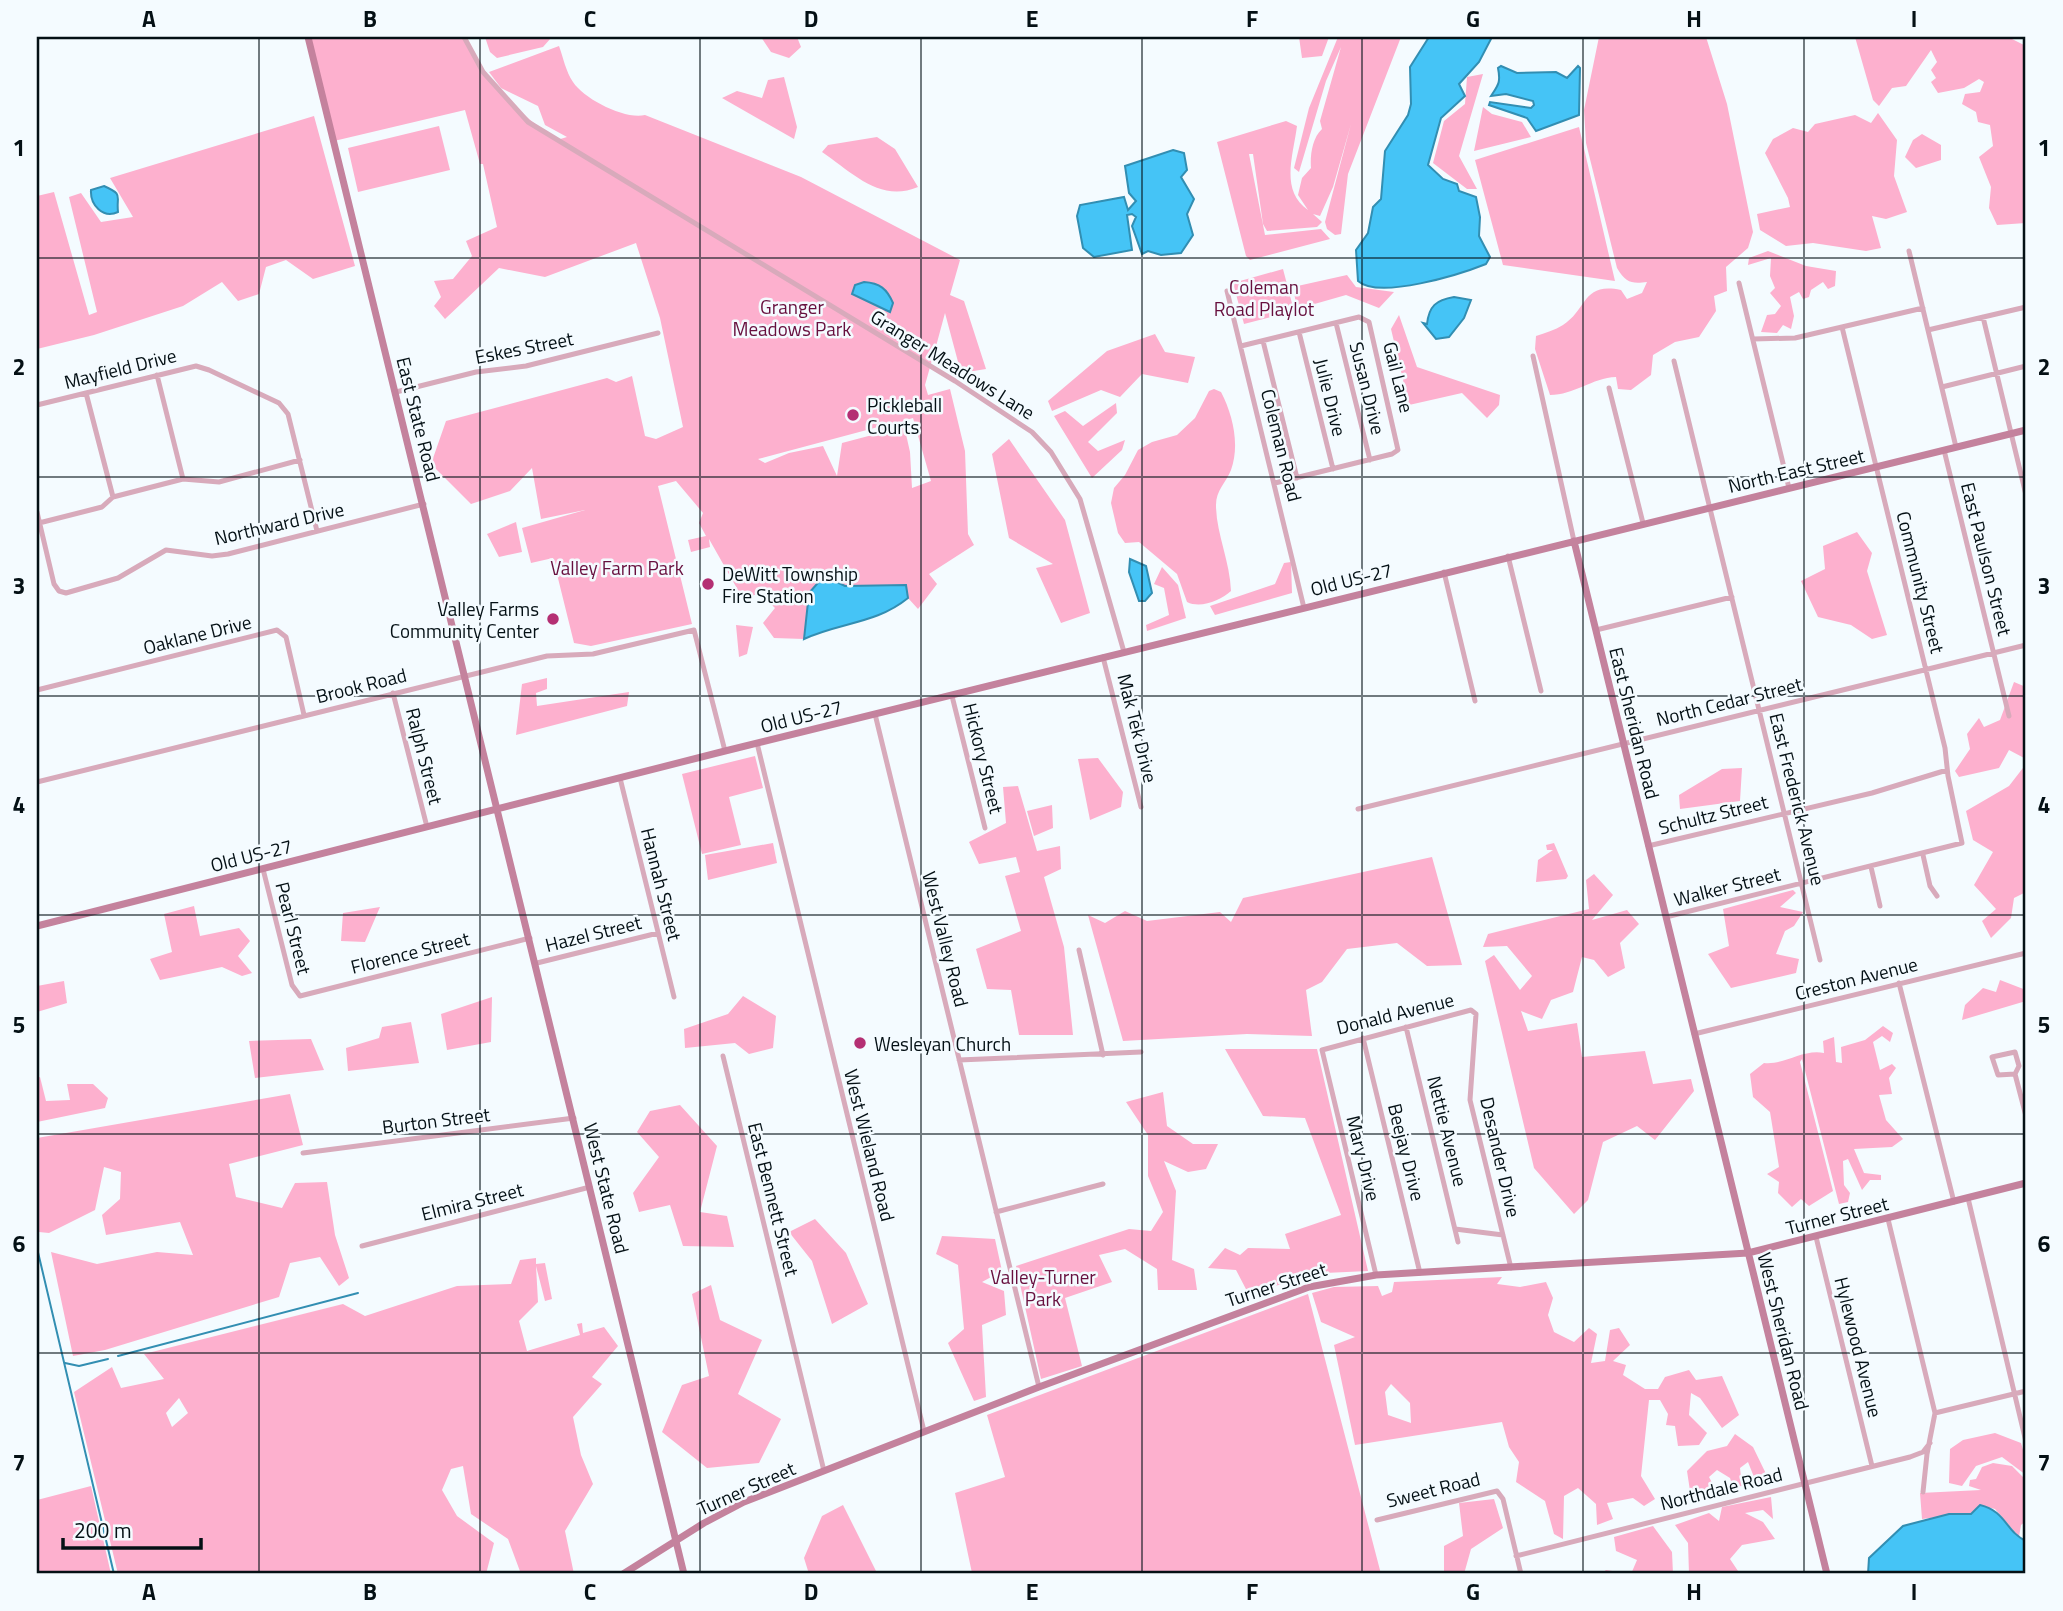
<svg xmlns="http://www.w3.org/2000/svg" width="2063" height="1611" font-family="'Titillium Web',sans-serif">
<rect width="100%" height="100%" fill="#f4fbff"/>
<path fill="#fdb0ce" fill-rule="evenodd" d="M308,37H464C487,80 516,113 557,140L567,137L545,125L538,106L501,88L489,72L559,46C563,57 566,72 573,82C584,99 625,120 645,115L801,177L960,260L950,295L964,301L986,369L961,373L945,313L935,350L938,363L932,360L925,385L928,395L950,389L965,451L968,534L974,545L929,574L937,584L918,609L908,598L906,585L845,586L824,576L809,593L804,639L774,638L763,623L775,608L760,593L743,599L709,539L710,547L691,552L688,540L706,536L699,523L703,513L676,481L658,486L692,624L591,646L574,643L553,558L531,563L522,528L585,510L541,519L532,468L510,491L471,504L431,464L446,421L607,378L616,382L632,376L645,436L656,439L683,427L660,318L636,243L545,277L499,268L445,319L434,306L441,297L434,281L453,279L472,256L466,241L497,227L483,164H480L465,110L334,141ZM913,418L931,481L912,488L910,452L903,421ZM878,427L876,434L842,443L837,476L823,446L789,453L765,463L758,459Z
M485,37H550L551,38L543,47L497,58L490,52Z
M761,37H797L801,47L789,58L771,52Z
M1299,37H1329L1322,56L1302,58Z
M1338,37H1401L1348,174L1341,234L1335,235L1327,229L1325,222L1351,124L1333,187L1320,216L1313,214L1322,222L1317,227L1267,231L1263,224L1253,154H1249L1265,235L1321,229L1330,239L1250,260L1246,256L1217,142L1286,121L1297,126C1293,157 1280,190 1308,210L1298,195L1302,178L1311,168C1310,156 1312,138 1322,129L1320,121L1341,47L1326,81L1299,172L1294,168L1309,108Z
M1599,37H1706L1727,104L1753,232L1748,248L1726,267L1727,291L1714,296L1716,311L1699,337L1675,342L1653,355L1651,375L1631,390L1618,389L1616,377C1592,378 1574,395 1550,395L1535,349L1536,336C1545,333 1555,330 1563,325C1588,309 1582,282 1621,290L1627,299L1642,293L1647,282C1632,284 1626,283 1617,268L1586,143L1584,110Z
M1855,37H2008L2026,46V223L1997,225L1989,208L1991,187L1979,157L1993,146L1990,125L1978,122L1976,112L1962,104L1965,94L1980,92L1984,82L1979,79L1964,88L1938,93L1931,82L1936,78L1931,70L1937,62L1931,50L1906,86L1892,88L1879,106L1873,100Z
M1483,74L1459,156L1477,189H1467L1433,163L1444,121L1465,104L1467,77Z
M784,77L797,127L794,139L722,98L737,91L762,98L768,80Z
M1483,107L1492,114L1522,122L1531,137L1474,151Z
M1878,113L1897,140L1894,176L1907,212L1886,219L1872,216L1881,248L1866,251L1813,243L1786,246L1760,230L1757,214L1790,207L1788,198L1765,153L1773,139L1793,128L1808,132L1815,124L1855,115L1871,123Z
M314,116L355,266L313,279L286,260L266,267L259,294L238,301L222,282L183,306L94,335L37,349V196L54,192L89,315L97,312L69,197L81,193L101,222L133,217L110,178Z
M439,126L450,170L358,192L348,148Z
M1579,127L1615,281L1503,265L1475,160Z
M1922,134L1941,145V160L1916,168L1905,157L1913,140Z
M877,137L895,149L918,187C880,203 853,173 822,152L828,145Z
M1768,251L1806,266L1836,271L1835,286L1828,289L1823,282L1811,290L1809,297L1803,299L1799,292L1790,297L1794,316L1791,329L1783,325L1777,333L1761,332L1767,315L1775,314L1781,306L1770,293L1775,288L1770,276L1771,258L1748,265L1749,258Z
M1283,269L1294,311L1244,324L1233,283Z
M1347,275L1356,287L1394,292L1379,308L1346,295L1297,309L1293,287Z
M1399,315L1417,367L1500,395L1499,405L1487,418L1462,393L1409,405L1391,329Z
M1155,334L1165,352L1195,357L1188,383L1142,374L1120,397L1101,390L1052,411L1048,401L1107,351Z
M1214,389L1221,392C1233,415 1240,445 1231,470C1226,483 1216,490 1216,505C1216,533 1230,561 1231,591C1221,600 1201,609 1187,602L1177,574L1139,542L1125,543L1118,533L1111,503L1114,488L1125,475L1138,450L1152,442L1177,435L1195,418L1209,391Z
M1116,403L1117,413L1088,442L1098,451L1125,440L1122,450L1092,478L1054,416L1065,411L1083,426Z
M1009,439L1065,520L1090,613L1061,623L1036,568L1053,564L1009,538L992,454Z
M516,522L522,552L499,557L487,534Z
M1857,532L1872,553L1867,571L1887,635L1872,639L1851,625L1818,617L1801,581L1825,569L1823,546Z
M1291,562L1292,593L1215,615L1210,606L1275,584L1284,563Z
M1162,567L1178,585L1186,618L1147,631L1146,625L1169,615L1164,588L1154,584Z
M736,625L753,627L747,654L739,657Z
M547,678V689L536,693L537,706L629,692L627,706L516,735L522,684Z
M2014,682L2026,687V759L2009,750L1999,768L1959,777L1955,771L1970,749L1967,734L1979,718L1984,727L2000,720Z
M755,756L763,788L729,797L741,845L702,854L682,774Z
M1098,758L1123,792L1121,807L1090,820L1078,759Z
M2026,764V892L2014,898L2011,918L1991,938L1982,921L1996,909L1974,885L1993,852L1973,840L1966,811L2009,786Z
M1742,768L1740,801L1680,809L1679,795L1722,769Z
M1018,786L1037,851L1060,846L1061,869L1044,877L1064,947L1073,1035H1019L1011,990L987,989L976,949L1021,931L1005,876L1020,872L1016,857L979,864L969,842L1006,823L1003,787Z
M1052,805L1053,828L1034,836L1027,811Z
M773,843L777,863L708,880L705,855Z
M1554,843L1568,876L1566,879L1536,882L1538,860L1553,850H1547L1546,845Z
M1432,857L1462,965L1427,966L1397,943L1347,949L1322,982L1306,990L1312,1036L1247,1034L1123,1041L1088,915L1105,923L1125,911L1147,921L1220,912L1231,922L1243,898Z
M1594,874L1613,895L1592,920L1627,910L1639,924L1620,943L1625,968L1608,977L1594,960L1582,957L1573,992L1551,1000L1542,1019L1521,1011L1528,1031L1577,1023L1582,1057L1645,1051L1653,1084L1691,1079L1694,1091L1655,1140L1637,1126L1603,1142L1588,1200L1574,1214L1534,1168L1485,961L1494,955L1520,990L1532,976L1507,946L1483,947L1488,934L1589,909L1586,880Z
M1793,890L1796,893L1780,907L1803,912L1794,926L1785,931L1776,954L1799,959L1796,973L1731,988L1708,954L1729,946L1723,909Z
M194,906L200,936L239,928L250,941L238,956L252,973L242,976L222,967L160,980L150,959L172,952L164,914Z
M380,907L365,942L341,941L343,913Z
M2000,980L2026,990V1001L1962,1020L1965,1005L1983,988L1996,992Z
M64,981L67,1003L37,1012V986Z
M743,996L776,1016L773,1048L749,1054L735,1043L685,1048L684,1029L728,1014Z
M492,997L491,1042L447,1050L441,1014Z
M411,1022L419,1063L348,1071L346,1048L379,1038L382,1027Z
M1883,1026L1893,1033L1890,1042L1882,1036L1873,1042L1880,1070L1892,1064L1896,1068L1889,1078L1892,1094L1879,1095L1886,1120L1903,1139L1892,1147L1854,1149L1864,1173L1881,1175V1180H1870L1862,1190L1848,1159L1843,1161L1844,1185L1850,1193L1848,1202L1839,1204L1802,1059L1800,1062L1833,1191L1809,1206L1801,1199L1792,1207L1778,1193L1779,1182L1767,1174L1779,1167L1770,1112L1753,1097L1750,1074L1764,1063C1786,1065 1802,1049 1824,1053L1823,1041L1834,1037L1836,1062L1842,1063L1841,1047L1865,1040Z
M311,1039L324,1070L255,1078L249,1041Z
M1225,1049H1317L1368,1271L1325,1273L1248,1293L1236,1270L1208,1268L1225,1248L1240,1255L1248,1248L1290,1249L1285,1234L1341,1215L1305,1118L1263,1116Z
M40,1077L46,1101L70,1100L67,1084H93L108,1098L105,1108L37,1122V1078Z
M1163,1092L1167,1126L1193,1144H1218L1206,1169L1188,1172L1164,1161L1176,1191L1172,1260L1194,1269L1197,1290H1158L1157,1269L1125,1249L1099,1255L1112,1282L1065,1298L1082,1366L1041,1379L1016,1266L1129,1229L1151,1231L1163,1212L1148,1176V1135L1126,1102Z
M290,1094L303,1145L229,1164L236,1197L282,1208L295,1183L327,1182L335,1235L349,1278L339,1286L320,1257L290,1263L279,1297L105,1350L73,1356L51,1252L97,1264L157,1252L193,1255L180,1222L106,1235L102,1215L120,1199L121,1172L104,1167L95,1210L49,1233L39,1232L37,1138Z
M680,1105L717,1146L700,1212L727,1216L734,1247L683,1246L670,1205L639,1212L633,1193L659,1157L637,1132L650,1111Z
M815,1219L846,1253L868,1304L832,1324L812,1261L789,1232Z
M942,1236L995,1239L1002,1271L982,1282L1004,1291L1006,1315L982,1325L986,1397L974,1401L948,1343L964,1329L958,1265L936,1254Z
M536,1258V1264L545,1263L552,1299L545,1301L536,1266L538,1302L519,1321L527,1351L580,1335L577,1324L582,1323L583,1333L604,1327L618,1346L592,1377L602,1384L573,1417L581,1455L593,1484L565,1531L574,1574H521L508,1539L471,1514L463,1466L451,1469L442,1490L457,1516L494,1543L486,1574H118L74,1392L112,1367L121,1388L164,1379L144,1354L343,1304L365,1316L457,1286L511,1284L520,1260ZM179,1398L188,1413L172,1427L166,1413Z
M1502,1277L1497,1284L1520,1287L1546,1282L1553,1298L1548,1315L1554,1332L1574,1342L1589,1328L1597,1334L1591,1363L1605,1361L1610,1330L1619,1328L1630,1345L1613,1361L1626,1365L1623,1375L1645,1389H1658L1665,1377L1689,1370L1696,1380L1722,1376L1739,1415L1722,1428L1700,1398L1691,1393L1689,1415L1707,1433L1699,1445L1678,1446L1675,1426L1666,1425L1668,1414L1660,1400H1649L1641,1476L1655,1499L1644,1506L1633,1498L1607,1503L1613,1519L1597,1525L1596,1504L1578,1488L1564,1496L1563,1539L1554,1534L1545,1501L1516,1482L1519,1462L1509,1447L1502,1422L1355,1445L1334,1345L1355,1337L1321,1322L1312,1293L1334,1287L1378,1286L1382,1296L1392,1292L1394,1282ZM1391,1384L1410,1403L1411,1423L1388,1415L1385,1392Z
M711,1285L720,1320L762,1340L738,1394L781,1419L759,1463L707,1468L662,1432L682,1385L709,1376L692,1294Z
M1308,1294L1381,1574L972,1573L955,1493L1005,1477L987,1415Z
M1995,1433L2021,1443L2026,1460V1475L2002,1457L1976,1466L1962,1486L1949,1483L1950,1449L1963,1440Z
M1735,1434L1753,1447L1770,1482L1758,1487L1748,1462L1740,1468L1742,1486L1733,1487L1730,1478L1717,1470L1709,1477L1718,1494L1692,1504L1687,1471L1707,1451L1727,1446Z
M1993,1463L2012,1466L2026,1480V1521L2021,1525L2019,1537L1995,1509L1980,1505L1971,1513L1922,1519L1920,1493L1981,1490L1969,1486L1970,1480L1976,1479L1982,1467Z
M91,1486L111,1574H37V1500Z
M1771,1497L1773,1519L1763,1510L1745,1513L1763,1522L1775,1539L1742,1545L1730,1559L1740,1574H1689L1688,1543L1675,1525L1709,1513L1719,1521L1722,1507Z
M1494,1499L1503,1528L1471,1549L1464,1574H1444V1546L1463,1536L1459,1503Z
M843,1505L877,1573L809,1574L804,1558L822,1516Z
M1653,1526L1672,1552L1673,1574H1601L1606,1570L1631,1574L1637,1560L1616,1551L1614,1537Z"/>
<path fill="#45c4f6" stroke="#328eb2" stroke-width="2" d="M1429,37H1492L1479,62L1459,84L1465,96L1441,118L1428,165L1443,179L1457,184L1459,191L1476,197L1480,217L1479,236L1490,257L1486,264C1461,274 1379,300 1358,281L1356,250L1368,233L1373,207L1381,199L1385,151L1408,115L1411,104L1410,67Z
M1501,66L1517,73L1556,72L1567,78L1578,66L1580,68L1579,115L1536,131L1527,118L1489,105L1490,102L1531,108L1534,105L1533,101L1506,94L1491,96C1498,85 1501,83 1498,68Z
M1173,150L1184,153L1187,170L1181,177L1194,199L1187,214L1193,235L1181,253L1161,255L1148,251L1142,254L1132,226L1136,217L1132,214L1127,215L1132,250L1094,257L1083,248L1077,216L1080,205L1124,197L1128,210L1136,201L1129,193L1125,166Z
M104,186C124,195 116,195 118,212C103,219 90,205 91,190Z
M864,282C880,283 887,289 893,303L890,312L852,294L855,285Z
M1454,297L1471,300L1464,318L1449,337L1436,339L1423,323L1427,324C1429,306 1436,300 1454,297Z
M1130,559L1146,566L1152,593L1145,601H1139L1129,572Z
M824,576L845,586L906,585L908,598C876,624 841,622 804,639L809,593Z
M1980,1505C2006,1511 2006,1532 2026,1541V1574H1868L1869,1558L1903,1526L1949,1514H1971Z"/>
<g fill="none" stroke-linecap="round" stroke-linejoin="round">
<path stroke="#328eb2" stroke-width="2" d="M37,1248L114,1574
M118,1356L358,1293
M65,1363L79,1366L108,1359"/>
<path stroke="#d8aabb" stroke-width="5" d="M464,37L483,72L528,122L955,381L1032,432L1051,452L1080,499L1124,652
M1909,251L1956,447
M1739,283L1789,488
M1227,291L1304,608
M1983,317L2026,495
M1336,323L1370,460
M1928,330L2026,307
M1299,332L1333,469
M1753,339L1795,338L1923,308
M1263,341L1297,478
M1241,346L1359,317L1369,322L1398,450L1392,454L1275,483
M1533,356L1574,541
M1674,361L1820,960
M157,375L183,479
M1942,387L2026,366
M1609,388L1643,523
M396,392L476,372L526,366L658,333
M86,393L113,497
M37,405L196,366L209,370L279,403L288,414L317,531
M1944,450L2009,716
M37,512L54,584L59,591L66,593L118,578L166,550L212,556L228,554L424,504
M39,523L102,507L113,497L183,479L219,482L300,460
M1508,556L1541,691
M1444,572L1475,701
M1596,630L1732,597
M1103,657L1141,807
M37,690L277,630L286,637L304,715
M393,693L427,827
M952,696L985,828
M875,714L1039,1387
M757,743L924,1431
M620,778L674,997
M37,782L547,656L593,654L694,630L725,751
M1358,809L2026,645
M1648,846L1872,793L1947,770
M1923,855L1930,886L1937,896
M1871,867L1880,906
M263,869L292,985L300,996L530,938
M1666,917L1962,843L1948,776L1945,748L1842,327
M1079,950L1103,1055
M537,963L658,933
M1899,983L1954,1202
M1406,1027L1458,1242
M1694,1034L2026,953
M1363,1038L1420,1273
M723,1056L824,1471
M959,1060L1141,1052
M2015,1074L1998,1075L1992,1057L2015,1052L2019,1066L2015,1074L2026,1116
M303,1153L574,1118
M1968,1198L2026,1442
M996,1212L1103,1184
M1888,1219L1935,1413L1927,1454L1923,1492
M1455,1229L1503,1235
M1816,1237L1872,1466
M362,1246L590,1187
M1376,1275L1322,1050L1471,1010L1476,1014L1470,1100L1511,1268
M1935,1413L2026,1391
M1377,1520L1497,1491L1503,1499L1521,1574
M1516,1556L1910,1457L1923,1452L1930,1443"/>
<path stroke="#c4829d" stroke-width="7" d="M308,37L684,1574
M1574,541L1827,1574
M37,926L725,751L2026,430
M623,1574L704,1523L744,1502L1039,1387L1309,1287L1376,1275L1748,1253L2026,1183"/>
</g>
<path fill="none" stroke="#041015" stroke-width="2" stroke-opacity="0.55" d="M259,37V1574M480,37V1574M700,37V1574M921,37V1574M1142,37V1574M1362,37V1574M1583,37V1574M1804,37V1574M37,258H2026M37,477H2026M37,696H2026M37,915H2026M37,1134H2026M37,1353H2026"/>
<g fill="#b42f73" stroke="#f4fbff" stroke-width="2.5">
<circle cx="853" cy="415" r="7"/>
<circle cx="708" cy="584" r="7"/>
<circle cx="553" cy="619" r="7"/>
<circle cx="860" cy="1043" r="7"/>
</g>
<g text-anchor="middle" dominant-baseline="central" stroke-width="5" stroke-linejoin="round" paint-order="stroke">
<g font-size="19" fill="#670f3e" stroke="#f4fbff">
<text x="1264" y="286">Coleman<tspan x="1264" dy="22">Road Playlot</tspan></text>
<text x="792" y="306">Granger<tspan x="792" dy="22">Meadows Park</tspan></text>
<text x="617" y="567">Valley Farm Park</text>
<text x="1043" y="1276">Valley-Turner<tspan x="1043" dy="22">Park</tspan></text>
</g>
<g font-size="19" fill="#041015" stroke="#f4fbff">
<text transform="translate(524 347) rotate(-11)">Eskes Street</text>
<text transform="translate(953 364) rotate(32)">Granger Meadows Lane</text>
<text transform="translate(120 368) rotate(-14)">Mayfield Drive</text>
<text transform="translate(1399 377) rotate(76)">Gail Lane</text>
<text transform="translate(1368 388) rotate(76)">Susan Drive</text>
<text transform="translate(1331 397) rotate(76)">Julie Drive</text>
<text transform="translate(419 419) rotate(76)">East State Road</text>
<text transform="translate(1282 445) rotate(76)">Coleman Road</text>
<text transform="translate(1796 470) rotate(-13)">North East Street</text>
<text transform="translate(279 523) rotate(-13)">Northward Drive</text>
<text transform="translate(1987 559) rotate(76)">East Paulson Street</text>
<text transform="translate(1351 579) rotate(-14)">Old US-27</text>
<text transform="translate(1921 582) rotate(76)">Community Street</text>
<text transform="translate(197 634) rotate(-14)">Oaklane Drive</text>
<text transform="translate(361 685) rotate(-14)">Brook Road</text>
<text transform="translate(1729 701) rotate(-14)">North Cedar Street</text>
<text transform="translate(801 716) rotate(-14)">Old US-27</text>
<text transform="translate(1635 723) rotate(76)">East Sheridan Road</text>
<text transform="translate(1138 728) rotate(76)">Mak Tek Drive</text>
<text transform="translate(425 756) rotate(76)">Ralph Street</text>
<text transform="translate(984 758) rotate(76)">Hickory Street</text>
<text transform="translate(1798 799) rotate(76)">East Frederick Avenue</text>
<text transform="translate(1713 814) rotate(-14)">Schultz Street</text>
<text transform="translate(251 855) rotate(-14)">Old US-27</text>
<text transform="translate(662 884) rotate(76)">Hannah Street</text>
<text transform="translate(1727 886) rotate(-14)">Walker Street</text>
<text transform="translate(294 928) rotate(76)">Pearl Street</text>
<text transform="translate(593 933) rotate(-14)">Hazel Street</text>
<text transform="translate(946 939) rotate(76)">West Valley Road</text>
<text transform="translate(410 952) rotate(-14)">Florence Street</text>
<text transform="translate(1856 978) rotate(-14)">Creston Avenue</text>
<text transform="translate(1395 1013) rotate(-14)">Donald Avenue</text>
<text transform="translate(436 1120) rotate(-7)">Burton Street</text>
<text transform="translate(1448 1131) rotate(76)">Nettie Avenue</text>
<text transform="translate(870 1145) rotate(76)">West Wieland Road</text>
<text transform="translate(1407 1152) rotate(76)">Beejay Drive</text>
<text transform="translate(1501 1157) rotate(77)">Desander Drive</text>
<text transform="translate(1364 1158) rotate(76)">Mary Drive</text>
<text transform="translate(607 1188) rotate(76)">West State Road</text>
<text transform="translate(774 1199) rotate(76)">East Bennett Street</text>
<text transform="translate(472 1201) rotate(-14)">Elmira Street</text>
<text transform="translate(1837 1215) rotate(-14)">Turner Street</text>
<text transform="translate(1276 1284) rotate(-18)">Turner Street</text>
<text transform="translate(1784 1331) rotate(76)">West Sheridan Road</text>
<text transform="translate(1859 1347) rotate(76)">Hylewood Avenue</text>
<text transform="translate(746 1488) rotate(-24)">Turner Street</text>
<text transform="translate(1721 1488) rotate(-14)">Northdale Road</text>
<text transform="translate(1433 1489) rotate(-14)">Sweet Road</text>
</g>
<g font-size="19" fill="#041015" stroke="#f4fbff" text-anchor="start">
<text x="867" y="404">Pickleball<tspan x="867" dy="22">Courts</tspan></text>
<text x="722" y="573">DeWitt Township<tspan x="722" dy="22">Fire Station</tspan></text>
<text x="539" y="608" text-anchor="end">Valley Farms<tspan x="539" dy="22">Community Center</tspan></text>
<text x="874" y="1043">Wesleyan Church</text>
</g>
</g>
<rect width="2063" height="1611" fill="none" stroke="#f4fbff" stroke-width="77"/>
<path d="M63 1538v10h138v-10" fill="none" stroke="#041015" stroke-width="3.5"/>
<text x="74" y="1538" font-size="21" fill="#041015" stroke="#f4fbff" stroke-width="5" paint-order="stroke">200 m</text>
<rect x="38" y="38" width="1986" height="1534" fill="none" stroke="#041015" stroke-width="2.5"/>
<g font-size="23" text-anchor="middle" font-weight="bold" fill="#041015">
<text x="149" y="27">A</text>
<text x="370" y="27">B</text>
<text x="590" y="27">C</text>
<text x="811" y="27">D</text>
<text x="1032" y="27">E</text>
<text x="1252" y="27">F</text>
<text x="1473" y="27">G</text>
<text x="1694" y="27">H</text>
<text x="1914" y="27">I</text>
<text x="19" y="156">1</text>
<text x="2044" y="156">1</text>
<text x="19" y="375">2</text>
<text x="2044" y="375">2</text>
<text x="19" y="594">3</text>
<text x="2044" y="594">3</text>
<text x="19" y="813">4</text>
<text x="2044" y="813">4</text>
<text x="19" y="1033">5</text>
<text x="2044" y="1033">5</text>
<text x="19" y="1252">6</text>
<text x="2044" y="1252">6</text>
<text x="19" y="1471">7</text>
<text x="2044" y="1471">7</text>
<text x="149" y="1600">A</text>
<text x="370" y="1600">B</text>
<text x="590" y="1600">C</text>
<text x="811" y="1600">D</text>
<text x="1032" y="1600">E</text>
<text x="1252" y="1600">F</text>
<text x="1473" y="1600">G</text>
<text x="1694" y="1600">H</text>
<text x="1914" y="1600">I</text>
</g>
</svg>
